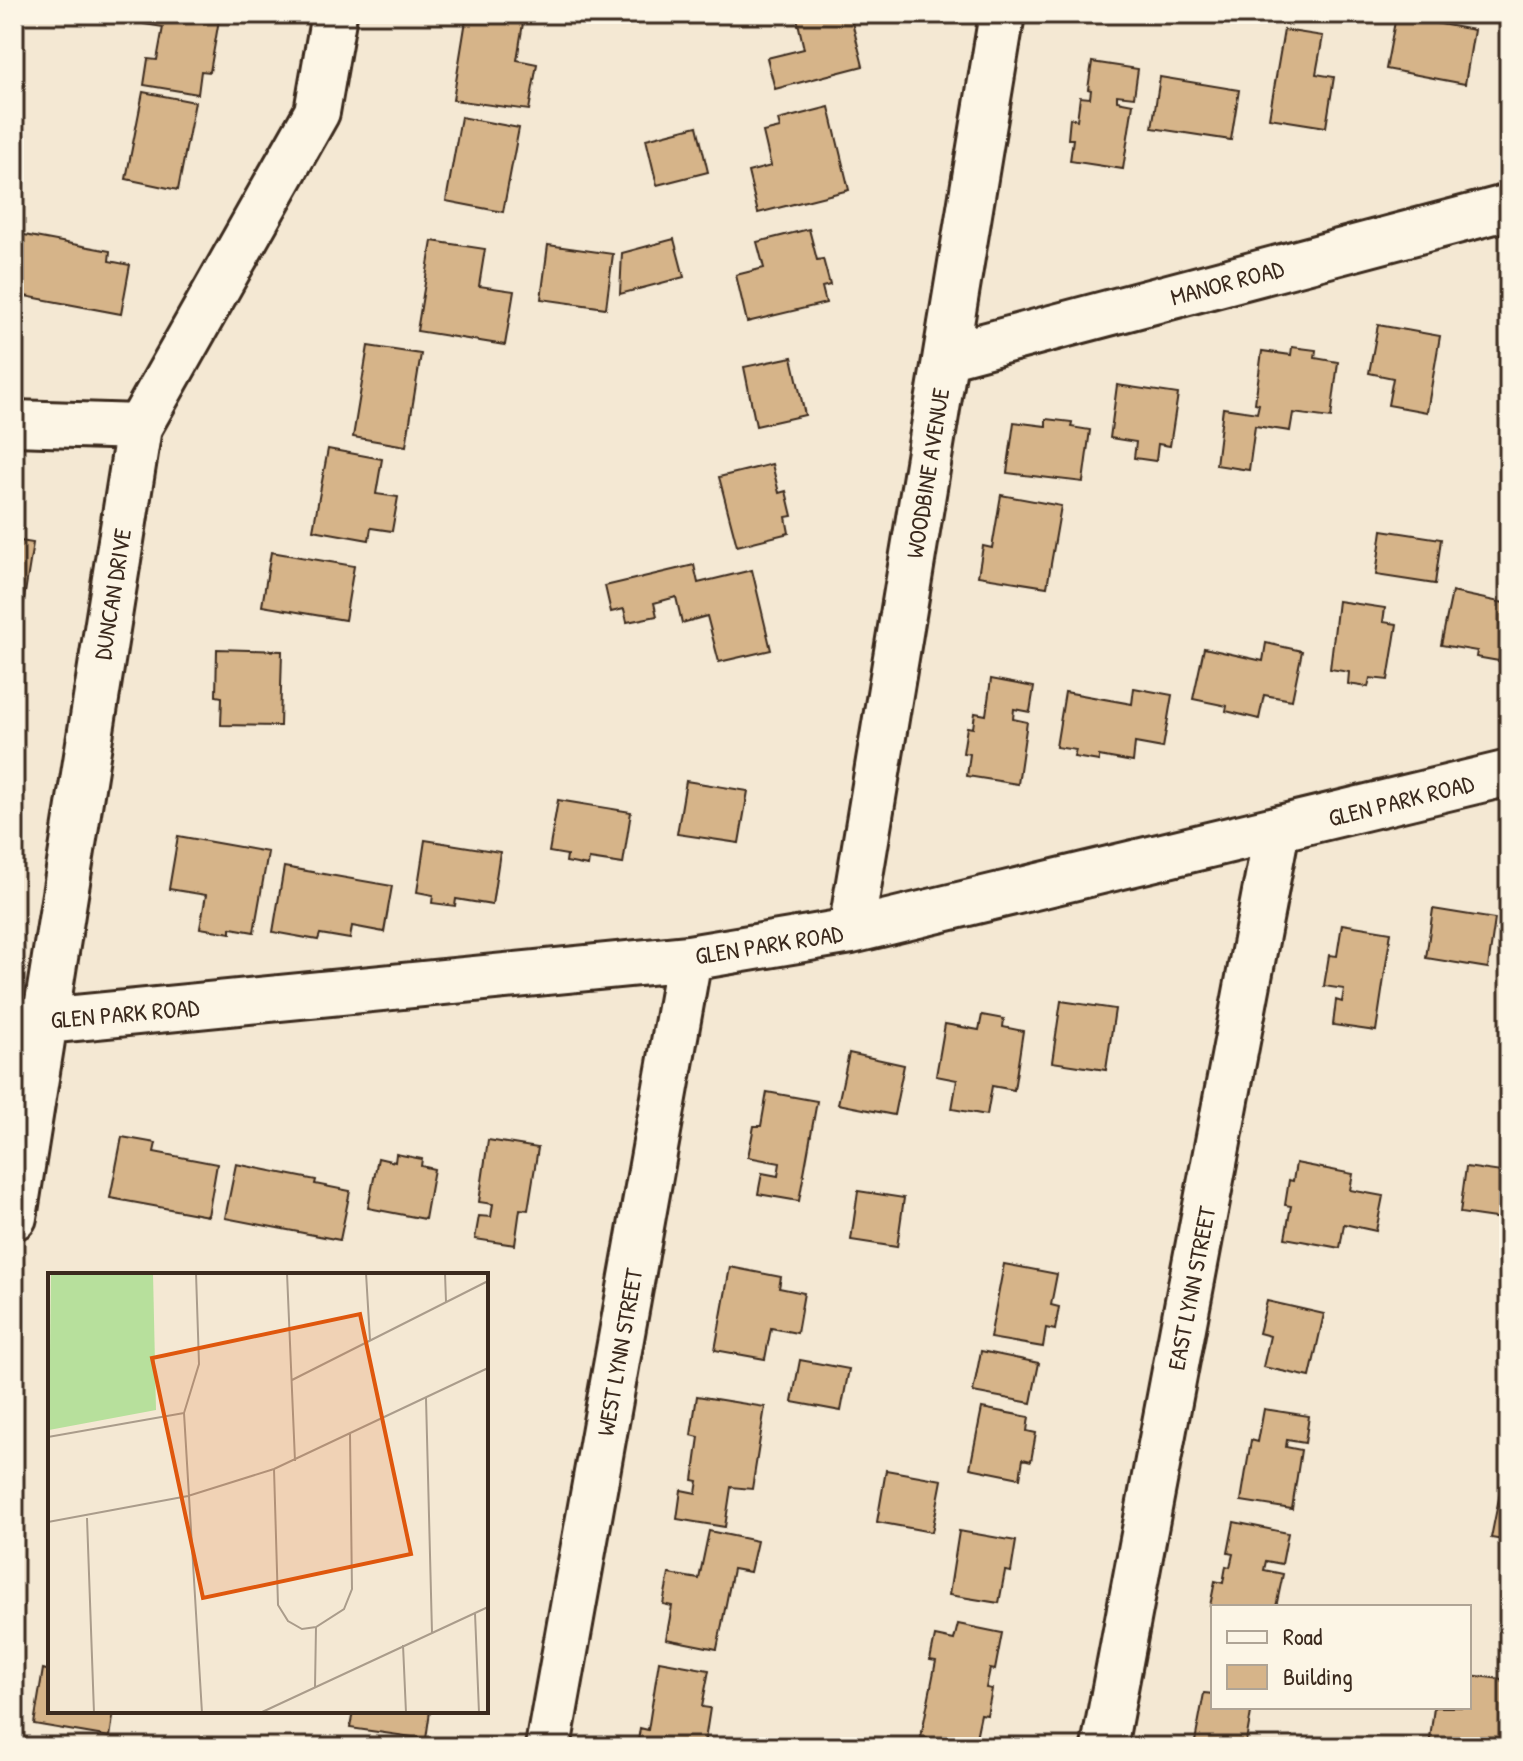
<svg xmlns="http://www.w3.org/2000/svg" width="1523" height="1761" font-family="'Patrick Hand',sans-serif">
<rect width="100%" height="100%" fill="#f4e8d3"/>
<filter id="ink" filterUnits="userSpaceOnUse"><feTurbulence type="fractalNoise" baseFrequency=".0125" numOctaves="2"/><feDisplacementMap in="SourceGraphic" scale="16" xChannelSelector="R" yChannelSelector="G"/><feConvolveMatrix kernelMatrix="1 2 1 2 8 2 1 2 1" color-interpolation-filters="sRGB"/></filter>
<g filter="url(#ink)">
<path fill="#d6b489" stroke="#3b2a1e" stroke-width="2" d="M145,14H220L210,72L201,71L198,94L144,85L148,59L157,60L163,27L144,24Z
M467,14H505L524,17L517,60L537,64L529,110L453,100Z
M814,14H850L863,66L775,89L767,58L804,49L797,18Z
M1396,16L1474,30L1465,84L1386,69Z
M1284,30L1323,36L1316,74L1334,77L1326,127L1269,118Z
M1092,62L1138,69L1134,97L1117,95V101L1133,104L1123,169L1070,161L1073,139H1068L1070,118L1077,120L1080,97L1090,98L1091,90L1088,89Z
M1160,77L1239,90L1231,140L1152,128Z
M143,92L195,102L178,190L126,179Z
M829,107L849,190L758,213L748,172L771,166L763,132L780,128L778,120Z
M461,117L519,128L503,212L446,201Z
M697,126L708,172L657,185L646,139Z
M809,229L817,260L823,259L830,285L822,287L826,303L747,322L736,275L764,268L757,242Z
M19,234L110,251L109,261L130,265L121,314L14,294V264Z
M674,239L684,277L620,294L622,253Z
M432,241L485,249L479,286L514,291L505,345L417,331Z
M548,245L613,254L606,308L541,299Z
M1509,311V358L1500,356Z
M1378,325L1440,336L1427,412L1388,405L1393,378L1369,373Z
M368,346L421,354L406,446L353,437Z
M1292,347L1316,350L1315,358L1338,362L1331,418L1293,413L1290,431L1255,426L1249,470L1216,465L1223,408L1257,413L1259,404L1255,403L1262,351L1291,355Z
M792,357L805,415L756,426L744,367Z
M1117,385L1178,394L1170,446L1158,444L1156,461L1134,458L1136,442L1110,438Z
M1046,419L1072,422L1071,427L1090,430L1083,482L1007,473L1014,422L1046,426Z
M328,449L382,459L376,494L398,497L392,531L371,528L369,540L313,530Z
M772,464L779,493L786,491L792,516L786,517L789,533L737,546L719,477Z
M1001,495L1061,506L1047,587L978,576L983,546L992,548Z
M1382,530L1441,539L1435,584L1376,575Z
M14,540L33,543L17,643L14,642Z
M271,552L354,566L345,620L262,606Z
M694,565L698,583L752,570L771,650L719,662L707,616L682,623L676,597L654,603L657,616L627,622L624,609L611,612L605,586Z
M1452,592L1509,604V659L1500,657L1499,661L1476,657L1477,651L1441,645Z
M1338,601L1385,608L1383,622L1397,624L1388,680L1370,678L1368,687L1348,684L1349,672L1330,669Z
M1266,643L1302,651L1292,700L1264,695L1259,719L1226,711L1227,706L1193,699L1204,648L1263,661Z
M217,649L282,651L280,726L221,725L222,697L216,696Z
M991,679L1034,687L1030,712L1014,709L1013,719L1027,722L1018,784L967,776L970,754L963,753L967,727L973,728L975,713L986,715Z
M1134,688L1172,695L1163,748L1135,743L1133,762L1099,756V761L1074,757L1076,750L1056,747L1065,692L1132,704Z
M686,781L748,791L739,843L677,834Z
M558,800L631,812L623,864L589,859L588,866L566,862L567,855L549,852Z
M178,836L268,852L254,932L231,928V933L200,928L206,895L169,889Z
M425,840L500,852L492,905L456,899L455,906L432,903L433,895L417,892Z
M284,867L392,886L384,932L352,926L350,939L320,934L318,940L273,932Z
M1433,909L1495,919L1488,968L1426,958Z
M1342,924L1391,932L1376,1031L1333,1025L1336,1000L1342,1002L1344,989L1324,986L1329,955L1337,956Z
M1061,1001L1115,1009L1106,1070L1052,1062Z
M982,1015L1004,1019L1003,1027L1023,1031L1014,1090L992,1086L987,1115L952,1109L957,1080L936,1076L945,1024L979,1030Z
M849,1053L904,1065L894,1115L838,1104Z
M767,1092L817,1101L799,1201L758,1194L762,1173L778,1176L780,1163L748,1157L754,1126H761Z
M122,1137L156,1143L154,1152L217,1164L208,1216L110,1198Z
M488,1140L538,1148L528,1210L520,1209L515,1245L475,1239L479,1216L491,1217L493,1204L479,1202Z
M396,1154L422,1159L421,1166L434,1169L425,1219L368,1208L378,1158L395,1162Z
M1296,1163L1353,1174L1350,1190L1383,1196L1376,1231L1344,1224L1340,1248L1285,1238L1291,1206L1285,1205L1289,1180L1293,1181Z
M236,1164L316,1180L315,1184L350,1191L340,1240L225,1218Z
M1466,1167L1509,1173V1220L1460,1213Z
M858,1191L904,1198L897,1247L851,1240Z
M1004,1264L1057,1274L1051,1305L1059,1307L1055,1330L1046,1328L1043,1347L990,1338Z
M730,1267L781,1277L779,1288L804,1293L797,1333L771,1328L765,1359L715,1350Z
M1267,1301L1324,1314L1310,1377L1263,1367L1270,1336L1259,1333Z
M981,1351L1039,1363L1031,1403L973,1392Z
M800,1360L849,1369L841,1411L792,1402Z
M697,1396L765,1407L752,1489L731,1487L725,1527L677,1519L681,1490L696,1493L698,1481L693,1480L699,1437L691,1435Z
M982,1408L1029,1417L1027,1431L1036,1433L1031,1461L1023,1459L1020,1478L970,1468Z
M1264,1409L1309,1416L1305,1443L1287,1440L1286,1447L1301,1450L1292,1509L1241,1501L1251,1440L1258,1442Z
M1506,1463L1509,1464V1541L1491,1538Z
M886,1470L942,1480L932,1532L877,1522Z
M1234,1522L1288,1533L1282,1564L1266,1561L1264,1570L1283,1574L1276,1607L1210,1606L1215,1581L1223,1583L1226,1566L1230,1567L1233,1554L1228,1553Z
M709,1531L757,1541L750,1572L733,1569L717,1649L666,1639L672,1606L663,1604L669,1574L699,1579Z
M959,1531L1016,1541L1011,1572L1005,1571L999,1603L949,1595Z
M1509,1614V1664L1500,1662Z
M958,1624L1002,1633L995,1670L990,1669L986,1688L992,1689L987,1715L981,1714L974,1747L921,1737L936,1661L930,1660L935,1636L954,1640Z
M659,1661L709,1670L702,1707L710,1708L704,1747H637L640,1728L648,1730Z
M43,1669L50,1671V1711H114L110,1737L34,1724Z
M1469,1675L1509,1680V1747H1429L1434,1707H1469Z
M1204,1693L1213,1694V1707H1252L1245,1747H1194Z
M353,1711H430L426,1739L350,1728Z"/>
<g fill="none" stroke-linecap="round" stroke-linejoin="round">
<defs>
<path id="minor" d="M946,356L1509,207
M14,423L139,427
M851,931L1002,14
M14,1021H45L689,958L851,931L1509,773
M14,1217L139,427L317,112L334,14
M548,1747L689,958
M1104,1747L1277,829"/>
</defs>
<use href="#minor" stroke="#3b2a1e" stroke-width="50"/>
<use href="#minor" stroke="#fcf5e5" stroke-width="44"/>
</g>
</g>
<g text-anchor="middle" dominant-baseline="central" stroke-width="7" stroke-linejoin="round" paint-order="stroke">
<g font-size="24" fill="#3b2a1e" stroke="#fcf5e5">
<text transform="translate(1227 282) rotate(-15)">MANOR ROAD</text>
<text transform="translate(927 473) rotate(-81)">WOODBINE AVENUE</text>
<text transform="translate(112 594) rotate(-81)">DUNCAN DRIVE</text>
<text transform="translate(1401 800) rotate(-14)">GLEN PARK ROAD</text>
<text transform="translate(769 944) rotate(-9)">GLEN PARK ROAD</text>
<text transform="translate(125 1013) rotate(-5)">GLEN PARK ROAD</text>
<text transform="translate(1191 1288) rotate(-79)">EAST LYNN STREET</text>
<text transform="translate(619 1352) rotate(-80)">WEST LYNN STREET</text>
</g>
</g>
<g transform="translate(48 1273)">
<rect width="440" height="440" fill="#f4e8d3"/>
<path d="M3,0H105L108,137L1,157Z" fill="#b7e09c"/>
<path fill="none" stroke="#aa9c8b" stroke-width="2" d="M148,0L151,91L136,140L154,440M239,0L247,188M318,0L322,67M397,0L398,29M244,107L440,8M378,125L384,360M0,164L136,140M226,196L230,332L240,348L254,356L268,354L296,336L304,316L302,161M39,245L46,440M0,249L140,223L226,196L440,95M427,340L431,440M355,372L358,440M267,414L268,354M212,440L440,334"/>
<path fill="#df570d" fill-opacity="0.15" stroke="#df570d" stroke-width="4" d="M312,41L363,281L155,325L104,85Z"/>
<rect width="440" height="440" fill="none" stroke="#3b2a1e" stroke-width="4"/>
</g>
<rect width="1523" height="1761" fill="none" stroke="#fcf5e5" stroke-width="48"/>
<rect x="24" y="24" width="1475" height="1713" fill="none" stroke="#3b2a1e" stroke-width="3" filter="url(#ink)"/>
<rect x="1211" y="1605" width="260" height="104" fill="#fcf5e5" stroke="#afa495" stroke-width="2"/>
<rect x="1227" y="1631" width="40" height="12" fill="#fcf5e5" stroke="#afa495" stroke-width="2"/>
<text x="1283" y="1645" font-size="24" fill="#3b2a1e">Road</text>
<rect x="1227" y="1665" width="40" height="24" fill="#d6b489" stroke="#afa495" stroke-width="2"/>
<text x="1283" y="1685" font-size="24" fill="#3b2a1e">Building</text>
</svg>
